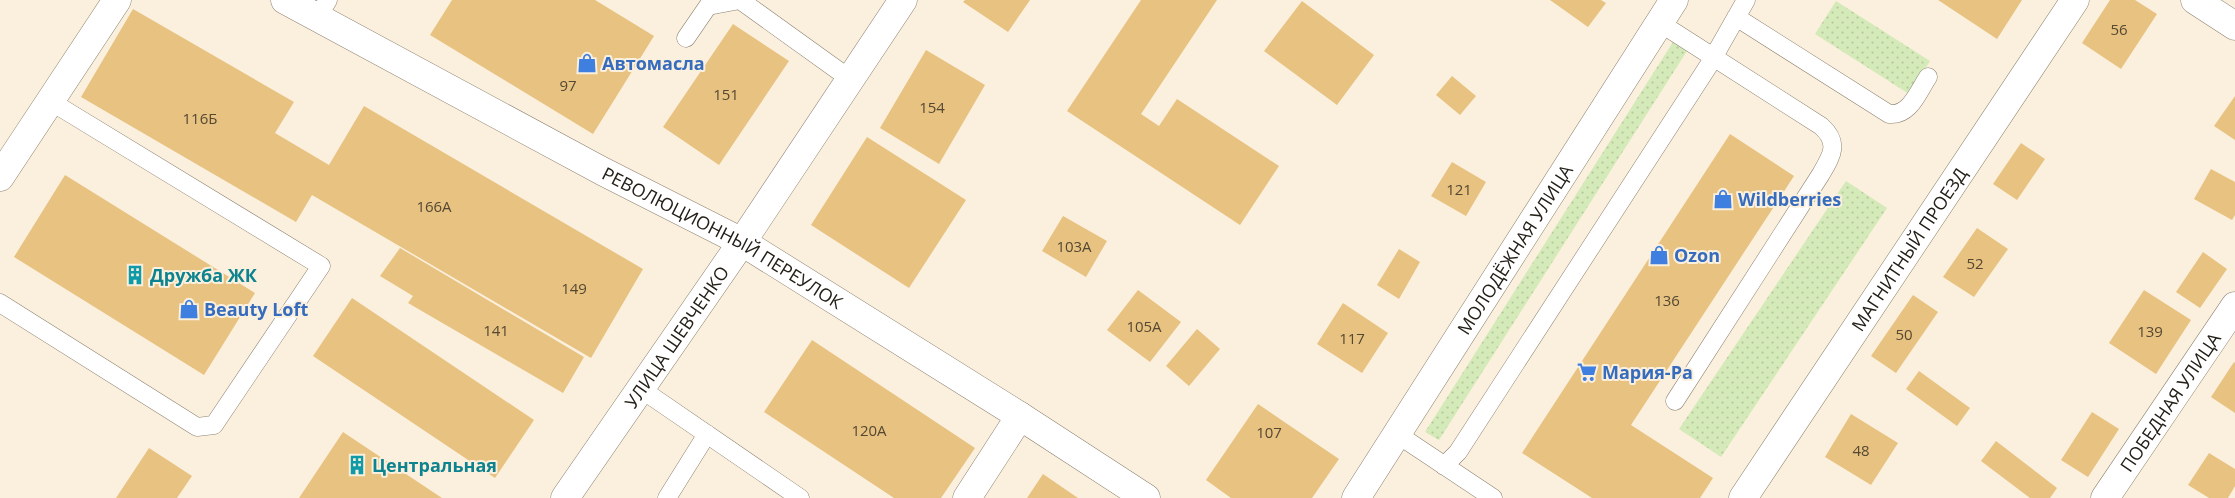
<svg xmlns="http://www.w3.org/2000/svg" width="2235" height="498" font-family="'Open Sans',sans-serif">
<defs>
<pattern id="grass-dots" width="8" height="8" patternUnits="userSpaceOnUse" patternTransform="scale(1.25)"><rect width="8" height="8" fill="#d5eab9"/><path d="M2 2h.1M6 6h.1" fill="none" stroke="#b7c89e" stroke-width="1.8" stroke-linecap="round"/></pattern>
</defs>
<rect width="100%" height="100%" fill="#fbf0dd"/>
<path fill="url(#grass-dots)" d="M1836,1L1930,61L1909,94L1815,34Z
M1673,42L1687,51L1439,440L1425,432Z
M1846,181L1887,208L1721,457L1679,429Z"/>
<path fill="#e8c280" d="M452,0H595L654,36L593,134L430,35Z
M965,0H1030L1008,32L963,2Z
M1141,0H1217L1141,114L1159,126L1177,99L1279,166L1240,225L1067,111Z
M1550,0H1601L1606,3L1588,27Z
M1938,0H2022L1997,39Z
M2110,0H2135L2157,14L2121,69L2082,43Z
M1302,1L1374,55L1337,105L1264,51Z
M133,9L294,102L275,133L329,165L364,106L643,269L591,358L312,195L296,222L81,97Z
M733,24L789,61L719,165L663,127Z
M926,50L985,85L939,164L880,128Z
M1452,76L1476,96L1460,115L1436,95Z
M2235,96V140L2214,126Z
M1730,134L1794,176L1631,425L1713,478L1700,498H1592L1522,453Z
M867,137L966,200L909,288L811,225Z
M2021,143L2045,159L2017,200L1993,184Z
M1452,162L1486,182L1466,216L1431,196Z
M2211,169L2235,182V215L2232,220L2194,199Z
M65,175L255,293L204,375L14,257Z
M1063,216L1107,241L1086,277L1042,251Z
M1977,228L2008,249L1974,297L1943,277Z
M400,248L584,357L563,393L408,303L413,296L380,276Z
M1399,249L1420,262L1399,299L1377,285Z
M2203,252L2227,269L2200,308L2176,292Z
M1138,290L1181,322L1150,362L1107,330Z
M2144,290L2191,320L2156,374L2109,343Z
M1913,295L1938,312L1896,373L1871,356Z
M352,298L534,420L495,478L313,356Z
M1343,303L1388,333L1362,373L1317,344Z
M1197,329L1220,349L1189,386L1166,366Z
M812,340L975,448L941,498H894L764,412Z
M2234,362L2235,363V413L2211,397Z
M1919,371L1970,408L1957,426L1906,389Z
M1258,404L1339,459L1312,498H1231L1206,480Z
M2092,412L2119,429L2088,477L2061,460Z
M1851,414L1898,443L1871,485L1825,457Z
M343,432L442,498H299Z
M1996,441L2057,488L2050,498H2030L1981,461Z
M149,448L192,476L177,498H116Z
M2209,453L2235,469V486L2228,498H2209L2188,485Z
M1043,474L1078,498H1027Z"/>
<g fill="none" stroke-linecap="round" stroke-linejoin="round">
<defs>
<path id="service" d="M1736,17L1889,114C1910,116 1918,92 1928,77
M317,18L328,0
M1660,23L1821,126C1840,143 1832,155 1821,174L1675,401
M686,38L708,6L740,0L850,79
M0,303L197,427L214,425L321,266L50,101
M641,389L800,498
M1397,434L1493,498
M1444,466L1458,452L1709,65L1746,0
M667,498L707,434"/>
<g id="minor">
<path id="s1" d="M285,0L602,171L742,242L1020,416L1146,498"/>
<path d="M2195,0L2235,26"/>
<path d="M0,177L117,0"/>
<path id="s2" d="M565,498L742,242L903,0"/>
<path d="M967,498L1020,416"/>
<path id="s3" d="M1356,498L1674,0"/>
<path id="s4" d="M1743,498L2075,0"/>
<path id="s5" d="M2105,498L2235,306"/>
</g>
</defs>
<use href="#service" stroke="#8c8272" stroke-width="19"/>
<use href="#minor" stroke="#8c8272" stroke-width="29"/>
<use href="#service" stroke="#fff" stroke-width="18"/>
<use href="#minor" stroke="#fff" stroke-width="28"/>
</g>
<defs>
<symbol id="shop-bare" viewBox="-9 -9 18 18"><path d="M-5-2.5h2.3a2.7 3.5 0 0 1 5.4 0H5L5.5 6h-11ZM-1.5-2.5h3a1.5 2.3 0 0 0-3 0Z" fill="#3f7fe0" stroke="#fbf0dd" stroke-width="2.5" paint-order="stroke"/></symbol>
<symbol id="building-bare" viewBox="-9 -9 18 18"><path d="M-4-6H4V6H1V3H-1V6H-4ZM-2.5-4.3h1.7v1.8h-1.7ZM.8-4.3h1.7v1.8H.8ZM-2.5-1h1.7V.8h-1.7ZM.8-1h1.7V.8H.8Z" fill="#0f9aa8" stroke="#fbf0dd" stroke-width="2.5" paint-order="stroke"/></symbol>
<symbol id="supermarket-bare" viewBox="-9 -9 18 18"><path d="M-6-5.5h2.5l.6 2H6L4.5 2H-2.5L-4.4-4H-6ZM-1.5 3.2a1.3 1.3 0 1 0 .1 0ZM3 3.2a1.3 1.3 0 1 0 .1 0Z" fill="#3f7fe0" stroke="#fbf0dd" stroke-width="2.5" paint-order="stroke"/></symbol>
</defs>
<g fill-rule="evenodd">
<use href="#shop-bare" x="573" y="49" width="28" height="28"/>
<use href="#shop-bare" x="1709" y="185" width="28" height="28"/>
<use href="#shop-bare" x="1645" y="241" width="28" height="28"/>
<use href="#building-bare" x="121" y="261" width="28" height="28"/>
<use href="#shop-bare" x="175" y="295" width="28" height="28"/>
<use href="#supermarket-bare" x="1573" y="358" width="28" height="28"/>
<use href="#building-bare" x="343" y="451" width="28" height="28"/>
</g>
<g text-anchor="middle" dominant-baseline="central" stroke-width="4" stroke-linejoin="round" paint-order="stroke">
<g font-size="15" fill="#554833">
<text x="2119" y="29">56</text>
<text x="568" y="85">97</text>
<text x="726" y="94">151</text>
<text x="932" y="107">154</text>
<text x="200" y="118">116Б</text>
<text x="1459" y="189">121</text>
<text x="434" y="206">166А</text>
<text x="1074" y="246">103А</text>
<text x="1975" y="263">52</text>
<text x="574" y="288">149</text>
<text x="1667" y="300">136</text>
<text x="1144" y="326">105А</text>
<text x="496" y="330">141</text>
<text x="2150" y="331">139</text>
<text x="1904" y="334">50</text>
<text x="1352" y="338">117</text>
<text x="869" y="430">120А</text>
<text x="1269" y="432">107</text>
<text x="1861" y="450">48</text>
</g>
<g font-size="18" font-weight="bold" fill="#366cbe" stroke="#fbf0dd" text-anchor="start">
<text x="602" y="63">Автомасла</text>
<text x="1738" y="199">Wildberries</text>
<text x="1674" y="255">Ozon</text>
<text x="204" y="309">Beauty Loft</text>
<text x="1602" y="372">Мария-Ра</text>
</g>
<g font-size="18" fill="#242019" stroke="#fbf0dd">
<text stroke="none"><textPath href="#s1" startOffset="498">РЕВОЛЮЦИОННЫЙ ПЕРЕУЛОК</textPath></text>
<text stroke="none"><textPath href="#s3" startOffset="295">МОЛОДЁЖНАЯ УЛИЦА</textPath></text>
<text stroke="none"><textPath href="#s4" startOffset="299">МАГНИТНЫЙ ПРОЕЗД</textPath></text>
<text stroke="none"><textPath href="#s2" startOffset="196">УЛИЦА ШЕВЧЕНКО</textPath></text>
<text stroke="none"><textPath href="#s5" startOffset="116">ПОБЕДНАЯ УЛИЦА</textPath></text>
</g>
<g font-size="18" font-weight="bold" fill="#0d838f" stroke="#fbf0dd" text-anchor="start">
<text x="150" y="275">Дружба ЖК</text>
<text x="372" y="465">Центральная</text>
</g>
</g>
</svg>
